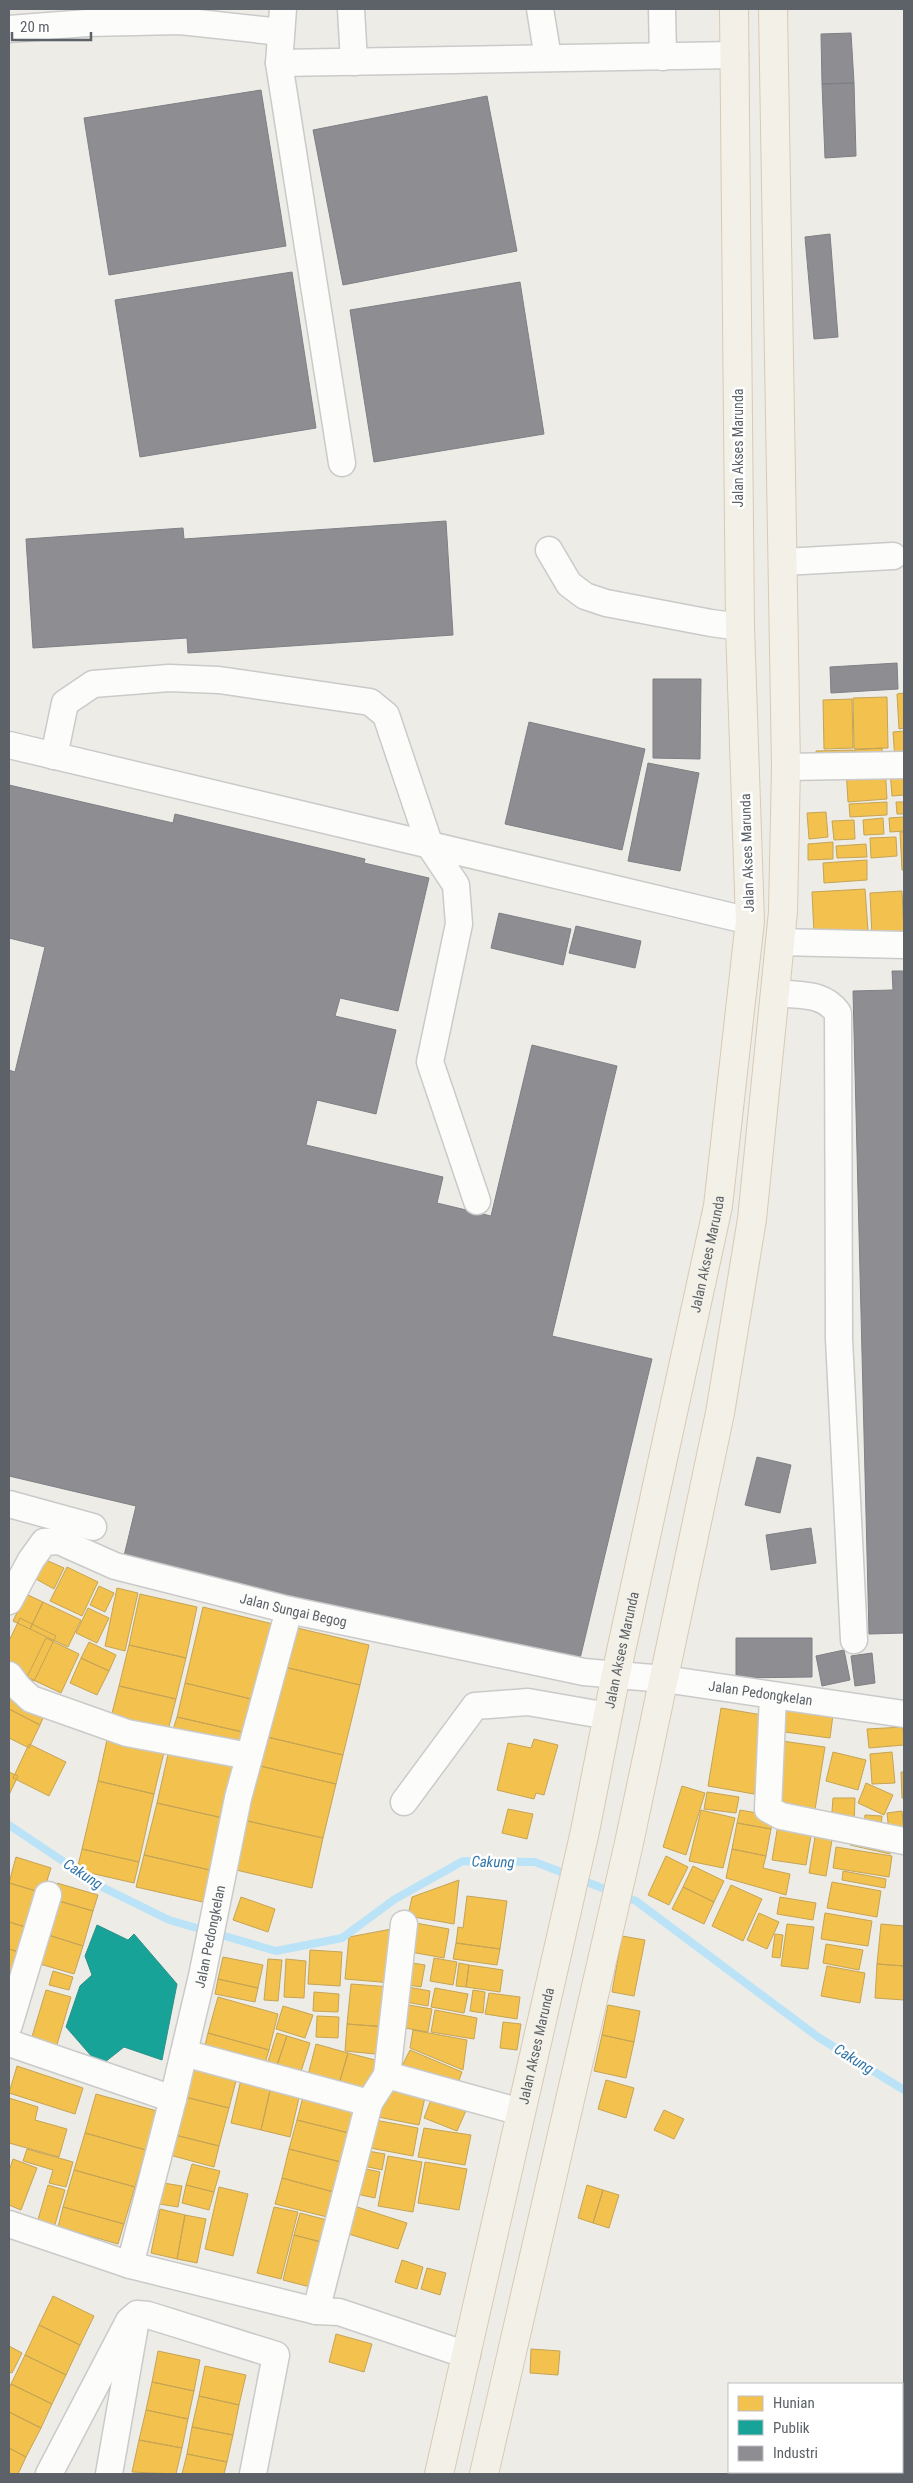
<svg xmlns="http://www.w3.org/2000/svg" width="913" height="2483" font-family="'Roboto Condensed',sans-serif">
<rect width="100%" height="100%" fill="#edece7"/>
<path fill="#f2c14e" stroke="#c5a456" d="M904,693V728L899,729L897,694Z
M887,697L888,748L854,749L853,698Z
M852,699L853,748L824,749L823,700Z
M904,731V760H895L893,732Z
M882,748L883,760L854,761V750Z
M853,750V762L817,763L816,751Z
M885,765L887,799L848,802L846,768Z
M890,771H904V795L892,796Z
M887,802V815L850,817L849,804Z
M896,802H904V814H897Z
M826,812L828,837L809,839L807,813Z
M904,817V831L890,832L889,818Z
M883,818L884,834L864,835L863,820Z
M854,820L855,839L834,840L832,821Z
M900,832H904V870H902Z
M896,837L897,856L871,858L870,838Z
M833,842V859L808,860V844Z
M866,844L867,857L837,858L836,846Z
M867,860V880L824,883L823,863Z
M865,889L868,931L814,934L812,892Z
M902,891L904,934L872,936L870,893Z
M46,1560L64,1568L54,1589L36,1579Z
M67,1567L98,1582L82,1616L50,1601Z
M99,1586L114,1593L105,1612L90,1605Z
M117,1588L138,1593L125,1651L105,1646Z
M26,1594L43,1602L30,1629L13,1621Z
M140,1594L197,1607L186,1658L129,1645Z
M43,1602L81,1620L68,1647L30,1629Z
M203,1607L273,1624L255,1700L185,1683Z
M88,1608L109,1618L97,1643L76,1633Z
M20,1618L56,1636L34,1681L9,1668V1641Z
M289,1626L369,1645L360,1685L280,1666Z
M46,1638L79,1654L61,1693L27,1677Z
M89,1642L116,1655L109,1671L81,1658Z
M129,1645L186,1658L176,1699L119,1686Z
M81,1658L109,1671L97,1695L70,1683Z
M280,1666L360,1685L343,1755L263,1736Z
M185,1683L255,1700L247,1733L177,1717Z
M119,1686L176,1699L167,1734L110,1721Z
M9,1695L47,1709L40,1725L9,1709Z
M721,1708L768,1716L754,1794L708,1786Z
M780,1708L833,1715L830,1738L777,1731Z
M9,1709L40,1725L29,1748L9,1738Z
M177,1717L247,1733L242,1752L171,1736Z
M903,1727L904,1745L869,1748L867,1729Z
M108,1735L165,1748L154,1794L98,1781Z
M263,1736L343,1755L336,1784L256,1765Z
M534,1739L558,1745L544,1795L536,1793L534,1799L497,1790L508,1743L531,1748Z
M782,1741L825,1747L814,1816L771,1810Z
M29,1744L66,1762L49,1796L13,1778Z
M169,1750L239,1767L227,1819L157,1803Z
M833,1752L866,1760L858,1790L826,1781Z
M892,1752L895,1783L872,1784L870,1754Z
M256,1765L336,1784L323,1838L243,1820Z
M9,1772L18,1776L9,1795Z
M901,1772H904V1798H902Z
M98,1781L154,1794L139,1862L82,1849Z
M866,1783L893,1795L884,1815L858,1803Z
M682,1786L705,1793L686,1855L663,1847Z
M707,1792L739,1797L736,1813L704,1809Z
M833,1798H855L854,1826L831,1825Z
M157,1803L227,1819L214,1871L144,1855Z
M508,1809L533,1814L527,1839L502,1833Z
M701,1810L735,1818L723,1868L689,1861Z
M740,1810L774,1816L771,1829L737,1823Z
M902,1811L904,1831L889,1832L887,1813Z
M865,1815L882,1816L881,1828L864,1827Z
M779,1819L813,1824L806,1865L772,1860Z
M243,1820L323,1838L312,1888L232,1869Z
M737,1823L771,1829L766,1856L732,1849Z
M816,1831L833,1834L826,1876L809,1873Z
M853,1836L892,1844L890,1854L850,1845Z
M836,1847L892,1856L889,1877L833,1868Z
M82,1849L139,1862L134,1883L77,1870Z
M732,1849L766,1856L763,1868L790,1874L786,1895L726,1878Z
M144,1855L214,1871L207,1903L136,1887Z
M666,1856L688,1867L669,1905L648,1895Z
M16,1857L51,1868L43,1893L9,1883Z
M693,1866L724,1881L714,1902L683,1887Z
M843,1871L886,1879L885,1888L842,1880Z
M459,1880L454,1924L408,1916L412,1897Z
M832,1882L881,1891L877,1917L827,1908Z
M9,1883L43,1893L32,1929L9,1922Z
M57,1883L98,1895L93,1911L52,1899Z
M731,1885L762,1899L743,1941L712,1926Z
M683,1887L714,1902L704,1924L672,1909Z
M467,1896L507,1901L500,1949L456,1943L458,1927L463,1928Z
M241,1897L275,1909L268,1932L233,1920Z
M780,1897L816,1903L813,1920L777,1914Z
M52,1899L93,1911L83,1946L42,1933Z
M759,1913L779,1922L767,1949L747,1940Z
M825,1913L872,1921L868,1946L821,1939Z
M9,1922L32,1929L25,1954L9,1949Z
M410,1922L449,1929L444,1958L405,1951Z
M787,1924L814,1927L808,1969L781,1966Z
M881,1924L904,1926V1966L877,1964Z
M397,1928L392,1983L345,1979L349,1937Z
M42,1933L83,1946L74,1974L33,1962Z
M775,1934L783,1935L780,1958L772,1957Z
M622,1936L645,1940L634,1996L612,1992Z
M456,1943L500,1949L497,1965L453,1959Z
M826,1944L863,1950L859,1970L823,1963Z
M9,1949L25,1954L9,1987Z
M310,1950L342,1952L340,1986L308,1984Z
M223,1957L263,1965L258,1988L218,1979Z
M434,1958L457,1962L453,1985L430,1981Z
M268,1959L282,1960L278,2001L264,2000Z
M286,1959L306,1961L304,1998L284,1997Z
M406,1962L425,1965L421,1987L402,1984Z
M459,1963L469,1965L466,1987L456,1986Z
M877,1964L904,1966V2000L875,1998Z
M469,1965L503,1970L500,1992L466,1987Z
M827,1966L865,1973L860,2003L821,1996Z
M53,1971L73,1977L69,1990L49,1985Z
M218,1979L258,1988L255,2002L215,1994Z
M351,1984L391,1987L387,2027L347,2024Z
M402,1986L430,1991L428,2006L400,2001Z
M435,1988L468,1994L464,2013L431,2007Z
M46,1990L71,1997L56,2048L31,2040Z
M473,1990L485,1992L483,2013L470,2011Z
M314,1992L339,1994L338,2012L313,2011Z
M489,1993L520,1997L517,2019L485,2014Z
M218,1997L278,2014L269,2050L208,2033Z
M403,2004L432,2009L428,2032L399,2027Z
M608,2005L640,2011L634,2042L602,2035Z
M283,2006L313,2015L305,2038L276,2029Z
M435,2010L477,2018L474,2039L431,2032Z
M317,2016L339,2017L338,2038L316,2037Z
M503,2022L521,2024L517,2050L500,2048Z
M347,2024L387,2027L385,2055L345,2051Z
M413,2030L467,2040L463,2070L410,2048Z
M208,2033L269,2050L263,2070L203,2054Z
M277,2033L287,2036L275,2071L266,2068Z
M602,2035L634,2042L626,2078L594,2071Z
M287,2036L310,2043L299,2078L275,2071Z
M316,2044L348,2053L337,2091L306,2083Z
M410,2050L462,2072L455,2091L401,2068Z
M348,2053L379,2061L368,2100L337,2091Z
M190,2061L238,2073L229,2108L181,2096Z
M17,2066L83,2088L75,2114L9,2093Z
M242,2075L272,2082L261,2130L231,2123Z
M606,2080L634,2088L626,2118L598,2109Z
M272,2082L301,2089L290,2137L261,2130Z
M305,2089L364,2105L357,2135L297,2120Z
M383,2089L425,2097L419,2125L378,2117Z
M434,2092L468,2106L457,2131L424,2118Z
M96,2094L157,2111L146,2150L85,2133Z
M181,2096L229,2108L219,2146L171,2134Z
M9,2098L38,2107L35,2120L67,2129L59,2157L9,2143Z
M664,2110L684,2119L674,2139L654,2130Z
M297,2120L357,2135L349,2164L289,2149Z
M375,2120L418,2128L413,2156L370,2148Z
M424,2128L471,2135L465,2165L418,2157Z
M85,2133L146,2150L135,2187L74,2170Z
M171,2134L219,2146L214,2167L166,2154Z
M27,2149L73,2162L66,2187L49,2183L53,2170L23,2161Z
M289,2149L349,2164L341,2194L282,2178Z
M362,2150L385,2154L382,2170L359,2165Z
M388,2156L422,2162L413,2212L378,2206Z
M13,2159L37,2168L21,2210L9,2205V2171Z
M425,2162L467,2169L459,2210L418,2203Z
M192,2164L220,2171L214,2192L186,2185Z
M357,2167L380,2172L375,2198L352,2193Z
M74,2170L135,2187L124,2224L63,2207Z
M282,2178L341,2194L335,2219L275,2204Z
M157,2182L182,2186L178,2207L153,2203Z
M48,2185L65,2190L54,2228L37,2223Z
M186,2185L214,2192L209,2210L182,2203Z
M587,2185L603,2190L593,2223L578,2218Z
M219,2187L248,2194L233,2256L205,2249Z
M603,2190L619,2195L609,2228L593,2223Z
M351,2205L407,2223L398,2249L342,2232Z
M63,2207L124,2224L118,2244L58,2227Z
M274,2207L298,2212L281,2279L257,2273Z
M160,2209L185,2215L177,2259L151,2253Z
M300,2213L335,2222L329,2244L294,2235Z
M185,2215L206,2219L197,2263L177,2259Z
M294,2235L329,2244L318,2289L283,2280Z
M402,2260L423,2267L417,2289L395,2282Z
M427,2268L446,2273L440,2295L421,2289Z
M53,2296L94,2316L80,2345L39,2325Z
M39,2325L80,2345L66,2375L25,2355Z
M336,2334L372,2344L364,2372L329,2362Z
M9,2346L22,2353L12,2373L9,2372Z
M531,2349L560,2351L558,2375L530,2373Z
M158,2351L200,2360L194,2391L152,2382Z
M25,2355L66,2375L52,2404L11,2384Z
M205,2366L246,2375L239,2405L199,2396Z
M152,2382L194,2391L188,2419L146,2410Z
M11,2384L52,2404L41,2428L9,2412V2389Z
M199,2396L239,2405L233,2435L192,2427Z
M146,2410L188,2419L182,2448L139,2440Z
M9,2412L41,2428L26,2457L9,2448Z
M192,2427L233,2435L227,2462L187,2454Z
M139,2440L182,2448L176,2474L132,2472Z
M9,2448L26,2457L18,2474H9Z
M187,2454L227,2462L224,2474H182Z"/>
<path fill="#17a398" stroke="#2c9089" d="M97,1925L128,1940L134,1934L177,1984L162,2060L124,2047L100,2066L66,2027L80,1986L92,1975L85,1956Z"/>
<path fill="#8d8d92" stroke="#7e8085" d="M851,33L854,83L822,84L821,34Z
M854,83L856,156L825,158L822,84Z
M261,90L286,246L109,275L84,118Z
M487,96L517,251L343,285L313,130Z
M830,234L838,337L814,339L805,237Z
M292,272L316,428L140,457L115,300Z
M520,282L544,434L374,462L350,310Z
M446,521L453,635L188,653L187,638L33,648L26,539L183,528L184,539Z
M897,663L898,689L831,693L830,667Z
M653,679H701L700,759L653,758Z
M529,722L645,749L622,850L505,824Z
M648,763L699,773L680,871L628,861Z
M9,785L173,823L175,814L365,859L364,863L429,878L398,1011L340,998L335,1016L396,1030L376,1114L317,1100L306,1145L443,1177L437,1203L491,1216L532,1045L617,1066L552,1336L652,1359L578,1667L123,1560L136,1506L9,1476V1070L15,1072L45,947L9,938Z
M499,913L571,929L563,965L491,948Z
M576,926L641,941L635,968L569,953Z
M892,971H904V1633L869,1634L853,991L893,990Z
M757,1457L791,1465L780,1513L745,1505Z
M811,1528L816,1563L771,1570L766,1535Z
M736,1638H812V1677L736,1678Z
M844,1650L850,1680L822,1686L816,1656Z
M872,1653L875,1683L855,1686L851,1656Z"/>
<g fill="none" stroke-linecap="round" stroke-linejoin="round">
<path stroke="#bbe3f8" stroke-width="8" d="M9,1825L100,1886L169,1920L276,1951L342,1938L395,1899L463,1861L535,1862L636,1901L818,2037L904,2090"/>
<defs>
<g id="minor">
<path d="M283,9L279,63L342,463"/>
<path d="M351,9L354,62"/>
<path d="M540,9L548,58"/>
<path d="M662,9L663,57"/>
<path d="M9,29L87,23L180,21L281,32"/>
<path d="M279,63L735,55"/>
<path d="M549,550L569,584L585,596L606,603L711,623L740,627"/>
<path d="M784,562L893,556"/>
<path d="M9,745L750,921"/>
<path d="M54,756L65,703L93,684L169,678L219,680L370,702L386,715L430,846L456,885L459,924L430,1062L477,1201"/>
<path d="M786,767L904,765"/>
<path d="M780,942L904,945"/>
<path d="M776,993C800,996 823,992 838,1013L839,1339L854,1640"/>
<path d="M9,1504L93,1527"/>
<path id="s1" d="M9,1601L31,1560L44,1542L59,1541L115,1566L289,1610L584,1672L664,1679L904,1714"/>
<path d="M9,1675L18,1687L31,1699L127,1733L249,1756"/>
<path d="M773,1696L768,1809L781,1816L904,1841"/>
<path d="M404,1802L475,1706L528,1702L608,1716"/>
<path d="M9,2025L48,1895"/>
<path d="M9,2043L173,2099"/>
<path d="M184,2053L369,2103L316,2311"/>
<path d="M387,2075L404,1924"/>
<path d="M369,2103L387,2075L521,2112"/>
<path d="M9,2224L130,2265L316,2311L339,2312L467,2355"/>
<path id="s2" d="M130,2265L173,2099L202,1976L238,1798L289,1610"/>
<path d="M49,2474L129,2321L137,2314L148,2315L276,2355L253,2474"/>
<path d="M109,2474L135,2325"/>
</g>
<g id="major">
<path id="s3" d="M439,2474L585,1831L616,1674L718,1206L750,921L740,627L734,9"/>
<path d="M484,2474L629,1843L720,1413L752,1219L783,912L786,767L773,9"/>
</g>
</defs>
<use href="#minor" stroke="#cacaca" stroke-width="29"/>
<use href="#major" stroke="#d8cab3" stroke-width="30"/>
<use href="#minor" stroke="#fcfcfb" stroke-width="26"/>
<use href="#major" stroke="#f3f0e8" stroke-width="28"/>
</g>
<g text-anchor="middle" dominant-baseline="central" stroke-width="5" stroke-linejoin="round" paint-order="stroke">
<g font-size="14" fill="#5c6267" stroke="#fff">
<text transform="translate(738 448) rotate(-90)">Jalan Akses Marunda</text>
<text transform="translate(747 853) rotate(-92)">Jalan Akses Marunda</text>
<text stroke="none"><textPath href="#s3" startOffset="1249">Jalan Akses Marunda</textPath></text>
<text stroke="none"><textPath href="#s1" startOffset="329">Jalan Sungai Begog</textPath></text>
<text stroke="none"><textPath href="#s3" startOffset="844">Jalan Akses Marunda</textPath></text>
<text stroke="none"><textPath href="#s1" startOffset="804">Jalan Pedongkelan</textPath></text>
<text stroke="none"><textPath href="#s2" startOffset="338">Jalan Pedongkelan</textPath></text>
<text stroke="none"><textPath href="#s3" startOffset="439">Jalan Akses Marunda</textPath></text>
</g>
<g font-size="15" font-style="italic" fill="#37a" stroke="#fff">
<text transform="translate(493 1862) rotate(1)">Cakung</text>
<text transform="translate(83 1874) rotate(33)">Cakung</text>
<text transform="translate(854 2059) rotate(32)">Cakung</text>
</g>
</g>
<rect width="913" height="2483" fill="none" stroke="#5c6267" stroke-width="20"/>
<rect x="728" y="2383" width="175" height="90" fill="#ffffff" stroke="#bec0c2"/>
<rect x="738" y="2396" width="25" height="15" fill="#f2c14e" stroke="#bec0c2"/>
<text x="773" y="2408" font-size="15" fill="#5c6267">Hunian</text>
<rect x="738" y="2420" width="25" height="15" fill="#17a398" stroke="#bec0c2"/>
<text x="773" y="2433" font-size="15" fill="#5c6267">Publik</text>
<rect x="738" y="2446" width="25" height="15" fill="#8d8d92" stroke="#bec0c2"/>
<text x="773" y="2458" font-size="15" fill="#5c6267">Industri</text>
<path d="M12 32v8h79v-8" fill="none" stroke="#5c6267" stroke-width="2.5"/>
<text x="20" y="32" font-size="15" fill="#5c6267" stroke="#ffffff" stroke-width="4" paint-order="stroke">20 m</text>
</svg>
